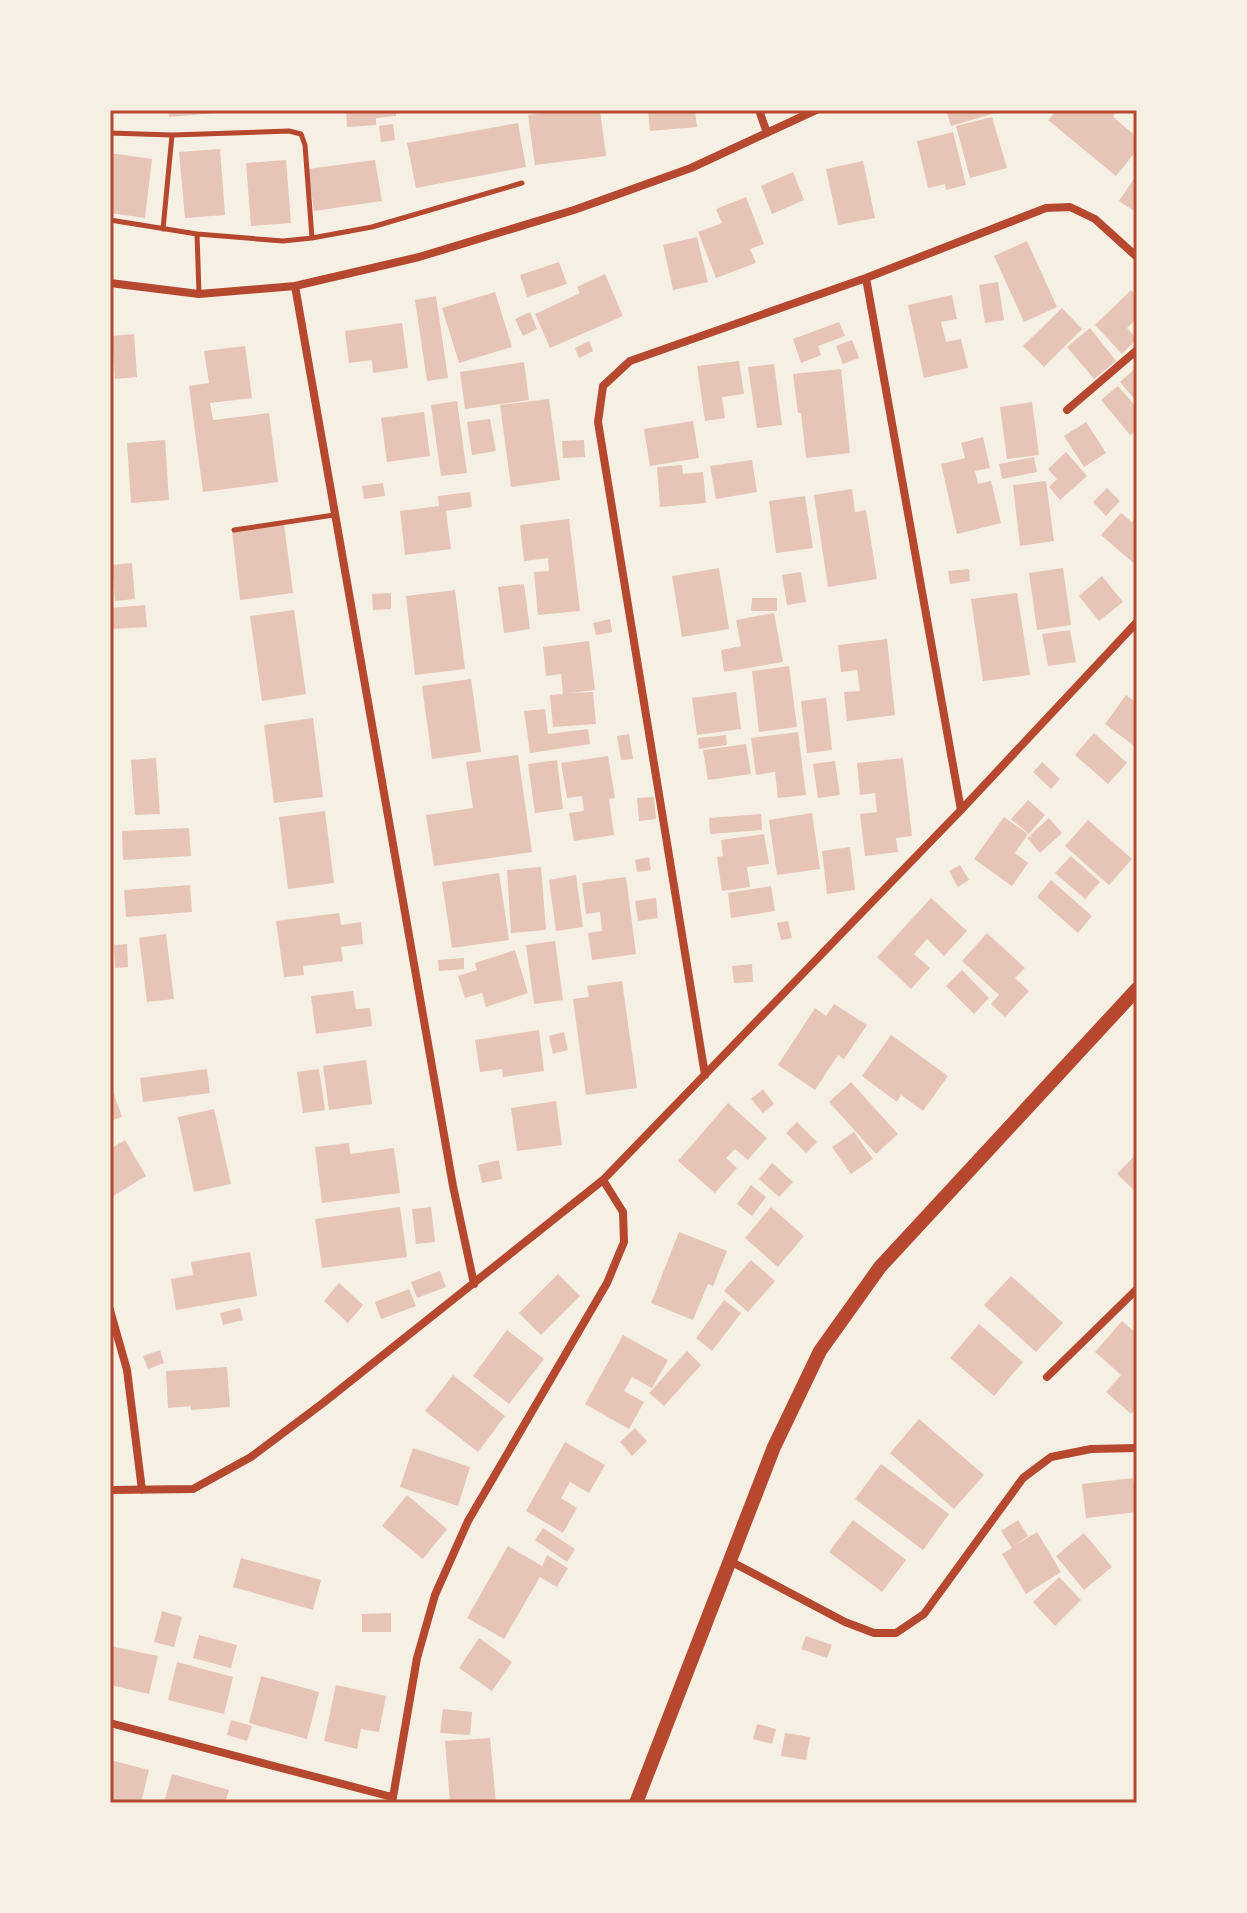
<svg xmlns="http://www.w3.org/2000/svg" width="1247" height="1913" font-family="Jost,sans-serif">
<rect width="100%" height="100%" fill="#f6efe4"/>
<path fill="#e6c5b7" d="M168,110H226V112L169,117Z
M346,110H396V116L376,118V125L347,127Z
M563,110H600L606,156L535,165L528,115Z
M648,110H695L697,127L650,131Z
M946,110H1002V111L951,126Z
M1057,110H1110L1115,114L1113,117L1137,137V150L1116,176L1048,120Z
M992,117L1007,168L970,178L956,126Z
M518,123L526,167L416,188L407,143Z
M393,124L395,140L381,142L379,126Z
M953,132L966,185L946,190L945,184L928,188L917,141Z
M220,149L225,215L185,218L179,152Z
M110,153L152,159L145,218L110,213Z
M286,160L291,223L251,226L246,163Z
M375,160L382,201L314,211L308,169Z
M863,161L875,218L838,225L826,169Z
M793,172L804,200L772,214L761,186Z
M1137,174V206L1134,211L1119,201Z
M746,197L764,244L750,249L756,263L716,278L698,232L722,223L716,209Z
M697,237L708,282L673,290L663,245Z
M1027,241L1057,307L1024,322L994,256Z
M559,262L567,284L527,297L520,275Z
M605,274L623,316L550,348L535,314L580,293L577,287Z
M998,282L1004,320L985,323L979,285Z
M1131,290L1137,297V318L1127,328L1137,339L1122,354L1095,325Z
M495,292L512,347L459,363L442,308Z
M952,295L957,319L941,322L946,342L961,339L968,368L924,378L908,305Z
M436,296L448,378L427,381L415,300Z
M1062,308L1082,329L1044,367L1023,346Z
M530,312L537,329L523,336L515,319Z
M839,322L845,336L818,346L821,355L801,363L793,339Z
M402,323L408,368L373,373L372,360L349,363L345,331Z
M1090,328L1116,361L1094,379L1067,347Z
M134,334L137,377L115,379L112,336Z
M852,340L859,358L843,364L836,346Z
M589,341L593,351L579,358L575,348Z
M245,346L252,398L210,403L213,420L269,413L278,482L203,492L189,386L209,383L204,351Z
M739,361L744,394L722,397L725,418L705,421L697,366Z
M524,362L529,400L465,409L460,372Z
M774,364L782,425L757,428L748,367Z
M1137,367V402L1120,382Z
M841,369L850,453L806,458L801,413H798L793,374Z
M1118,386L1137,408V430L1130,435L1101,400Z
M549,399L560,480L511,487L500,405Z
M457,401L467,473L441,476L431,405Z
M1032,402L1039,455L1007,459L1000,407Z
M424,412L430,456L387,462L381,418Z
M490,419L496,451L472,455L467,422Z
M693,421L699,458L650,466L644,429Z
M1086,422L1106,453L1084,467L1064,436Z
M983,437L990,468L975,471L978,484L991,481L1001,523L957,534L941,464L965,458L961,443Z
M165,440L169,500L131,503L127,443Z
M584,440L585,457L563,458L562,441Z
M1066,452L1087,476L1060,500L1049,487L1057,479L1048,469Z
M1034,457L1037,472L1002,479L999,464Z
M752,460L757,492L716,499L710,466Z
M682,465L683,474L703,472L706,503L660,507L657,467Z
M1046,481L1054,541L1020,546L1013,485Z
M383,483L385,496L364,499L362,486Z
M1107,488L1120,501L1106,516L1093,502Z
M852,489L855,512L866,510L877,579L828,587L814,495Z
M470,492L472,507L446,511L451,549L405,555L400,511L439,506L438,496Z
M805,496L813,548L776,553L769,501Z
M1121,513L1132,522L1137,517V566L1101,535Z
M569,519L580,611L538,615L534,572L549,571L548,558L524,561L520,525Z
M284,524L293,593L240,600L232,531Z
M132,563L135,599L115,601L112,565Z
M719,568L729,629L682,637L672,576Z
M1063,568L1071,625L1037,630L1029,573Z
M969,569L970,581L950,584L948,571Z
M801,572L806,602L787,605L782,575Z
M1102,576L1123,602L1099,621L1079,596Z
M524,584L530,629L504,633L498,587Z
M455,590L465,669L415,675L406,596Z
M391,593V609L373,610L372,594Z
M1017,593L1030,675L983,681L971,599Z
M752,598H777V611H751Z
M145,605L147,627L112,629L111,608Z
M294,610L306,694L262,701L250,616Z
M774,613L783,662L724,672L721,650L741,646L736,620Z
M610,619L612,632L596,635L593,623Z
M1070,630L1076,662L1048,666L1042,634Z
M887,639L895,715L847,721L844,692L860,691L857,670L841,672L838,645Z
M589,641L595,690L570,693L593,692L596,724L553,727L550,695L563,694L561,674L546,676L543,647Z
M789,666L797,727L759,732L752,671Z
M471,679L481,752L432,759L422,686Z
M736,692L741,729L697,735L692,698Z
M1126,695L1137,703V748L1105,724Z
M826,698L832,750L807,753L801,701Z
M545,709L548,734L588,729L590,744L530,753L524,711Z
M313,718L323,797L274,803L264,725Z
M798,732L806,795L778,798L775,772L756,775L751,738Z
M1094,733L1127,763L1108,784L1075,755Z
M629,734L633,759L621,760L617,736Z
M726,735L727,745L699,749L698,738Z
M746,744L751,774L708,780L703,750Z
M518,755L532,852L434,866L426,815L473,808L466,762Z
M608,756L615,798L609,799L614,835L574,841L569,813L584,811L582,796L567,798L561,763Z
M156,758L160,814L135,815L131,760Z
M903,758L912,836L896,838L898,852L865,856L860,814L877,812L875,793L860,795L857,763Z
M557,760L563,809L535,813L528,764Z
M835,761L840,795L818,798L813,764Z
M1042,762L1060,779L1051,789L1033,772Z
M654,797L656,819L639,821L637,798Z
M1028,800L1045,815L1029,834L1011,819Z
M325,811L334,883L288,889L279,817Z
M812,813L820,869L777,875L769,820Z
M761,814L762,830L710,834L709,818Z
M1004,817L1028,834L1015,853L1028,863L1012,886L974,859Z
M1049,818L1062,833L1040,853L1027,838L1030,836L1033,838L1030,835Z
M1088,820L1132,859L1109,885L1065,846Z
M189,828L191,856L123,860L122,831Z
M764,834L769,864L747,867L750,887L722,891L717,857L723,856L721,840Z
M850,847L855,890L827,894L822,851Z
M1071,856L1100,882L1085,899L1055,873Z
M649,857L651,870L637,872L635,860Z
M960,865L969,880L958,887L949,871Z
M541,867L546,930L511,933L507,870Z
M499,873L509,940L452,948L442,882Z
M576,875L583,927L556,931L549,880Z
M626,877L636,954L592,960L588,933L602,931L600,912L586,914L582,883Z
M1051,880L1092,916L1078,933L1037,897Z
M190,885L192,912L126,917L124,890Z
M771,886L775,911L731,918L728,893Z
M656,898L658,918L638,921L635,901Z
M931,898L967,931L944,956L927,939L914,954L930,968L911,989L877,957Z
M339,913L341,925L361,922L363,944L341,947L343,961L303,966L304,975L284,977L276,921Z
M788,921L792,938L781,940L777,923Z
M987,933L1025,968L1015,978L1029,991L1005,1017L991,1004L999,995L962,961Z
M166,934L174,999L147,1002L139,938Z
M555,941L563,1000L534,1004L526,945Z
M127,944L128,967L115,968L114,945Z
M515,950L528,993L486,1007L482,993L465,998L458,976L477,970L475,963Z
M464,958V969L439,971L438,960Z
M752,964L753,982L734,983L732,966Z
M962,970L989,998L974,1014L946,986Z
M622,981L637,1088L586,1095L573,999L589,997L587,986Z
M353,991L356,1009L370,1008L372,1026L316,1034L311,996Z
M834,1004L867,1025L844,1059L838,1055L815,1090L778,1065L815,1008L826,1016Z
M539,1030L544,1071L503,1077L502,1069L480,1072L475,1040Z
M564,1032L568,1050L553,1054L549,1036Z
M891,1035L948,1076L923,1111L901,1095L897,1102L862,1076Z
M366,1060L372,1104L329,1110L323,1066Z
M207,1069L210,1093L143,1102L140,1078Z
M319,1069L325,1110L303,1113L297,1072Z
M851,1082L898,1134L876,1154L829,1102Z
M110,1083L122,1117L110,1121Z
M763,1089L774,1104L763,1113L751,1099Z
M556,1101L562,1145L517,1151L511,1108Z
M728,1103L767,1138L748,1160L735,1149L726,1158L737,1168L715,1193L678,1161Z
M214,1109L231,1184L194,1192L178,1117Z
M797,1122L817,1142L806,1153L786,1133Z
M854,1132L873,1159L851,1174L832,1147Z
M125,1140L146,1176L110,1198V1149Z
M349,1143L350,1154L394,1148L400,1193L322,1203L315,1147Z
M1137,1153V1193L1117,1174Z
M499,1160L502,1179L482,1183L478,1165Z
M772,1163L793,1182L779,1197L759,1179Z
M751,1185L766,1197L752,1216L737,1204Z
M400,1207L407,1257L322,1268L315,1219Z
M431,1207L435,1242L416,1244L412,1209Z
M771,1207L804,1236L778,1267L745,1238Z
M679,1232L727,1251L713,1286L708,1284L693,1320L651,1303Z
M250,1252L257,1296L176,1310L171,1279L193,1275L191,1262Z
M751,1260L775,1281L748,1312L724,1291Z
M440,1271L446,1287L417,1298L411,1282Z
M558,1274L580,1296L541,1335L519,1313Z
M1011,1276L1063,1323L1036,1352L984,1305Z
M339,1283L363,1305L348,1323L324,1301Z
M409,1289L416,1306L381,1319L375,1302Z
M724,1300L741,1313L712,1351L696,1338Z
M240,1308L243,1320L223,1325L220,1313Z
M1122,1321L1137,1334V1407L1131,1414L1106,1392L1121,1375L1095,1352Z
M979,1324L1023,1362L994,1396L950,1358Z
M507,1330L544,1359L509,1404L473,1376Z
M623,1335L668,1360L652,1388L632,1377L624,1391L644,1402L629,1429L585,1404Z
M160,1350L164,1363L148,1369L143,1356Z
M687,1351L701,1365L664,1406L649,1393Z
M227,1367L230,1407L191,1410V1406L168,1408L166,1371Z
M453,1375L505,1416L478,1452L425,1411Z
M919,1419L984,1475L954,1509L890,1453Z
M635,1428L647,1441L632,1456L620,1442Z
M565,1442L605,1465L589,1493L570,1482L561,1498L577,1508L563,1533L526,1511Z
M413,1448L470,1467L458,1506L400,1487Z
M881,1464L949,1514L923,1550L855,1499Z
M1133,1478L1137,1512L1086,1518L1082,1484Z
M407,1495L447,1529L423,1559L382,1526Z
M853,1520L906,1560L882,1592L829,1552Z
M1018,1520L1028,1536L1014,1546L1037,1532L1061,1572L1026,1594L1002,1554L1012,1548L1001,1531Z
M543,1528L575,1549L567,1562L535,1540Z
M1084,1533L1112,1567L1084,1590L1056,1556Z
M508,1546L542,1566L547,1555L568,1568L557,1587L540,1577L504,1639L467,1618Z
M241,1558L321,1580L313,1610L233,1587Z
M1059,1577L1081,1600L1055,1626L1033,1602Z
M162,1611L182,1617L174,1647L154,1642Z
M391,1613V1632H362V1614Z
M199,1635L237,1645L231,1668L193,1658Z
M806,1636L832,1645L827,1658L801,1649Z
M479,1638L512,1662L492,1691L459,1668Z
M110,1646L158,1656L149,1694L110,1685Z
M177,1662L233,1677L224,1714L168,1700Z
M261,1676L319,1692L307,1739L249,1723Z
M336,1685L386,1696L379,1732L361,1729L357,1749L324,1741Z
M443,1709L472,1712L470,1735L440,1733Z
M231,1720L252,1726L247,1741L227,1735Z
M757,1724L776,1729L772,1744L753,1739Z
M785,1733L810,1737L806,1760L781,1756Z
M490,1738L496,1803H450L445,1741Z
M110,1760L149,1770L141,1803H110Z
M172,1774L229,1790L225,1803H164Z"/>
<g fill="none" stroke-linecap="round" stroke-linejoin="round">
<path stroke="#b5482f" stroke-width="5" d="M110,133L172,135L289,131L301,134L305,145L312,238
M110,220L197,234L199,293
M163,229L172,135
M197,234L283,241L312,238L372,227L522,183
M234,530L334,515"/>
<path stroke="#b5482f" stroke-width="8" d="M759,110L767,133
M866,278L961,810
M110,283L199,294L295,286L419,257L574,210L691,168L816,110
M295,286L453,1186L474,1284
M1067,410L1137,350
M705,1075L598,422L603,386L630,361L866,278L1046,208L1070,207L1095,219L1137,257
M110,1310L127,1370L142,1490
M1047,1377L1137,1289
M110,1490L193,1489L251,1457L323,1403L603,1180L961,810L1137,622
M730,1561L845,1622L874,1633H896L924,1614L1023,1478L1051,1457L1091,1449L1137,1448
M110,1723L392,1797
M392,1803L417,1658L435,1595L468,1521L607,1283L624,1242L623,1212L603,1180"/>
<path stroke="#b5482f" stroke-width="14" d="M636,1803L774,1447L820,1351L880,1267L1137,989"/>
</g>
<rect width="1247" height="1913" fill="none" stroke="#f6efe4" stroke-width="224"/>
<rect x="112" y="112" width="1023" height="1689" fill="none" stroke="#b5482f" stroke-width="3"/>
</svg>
